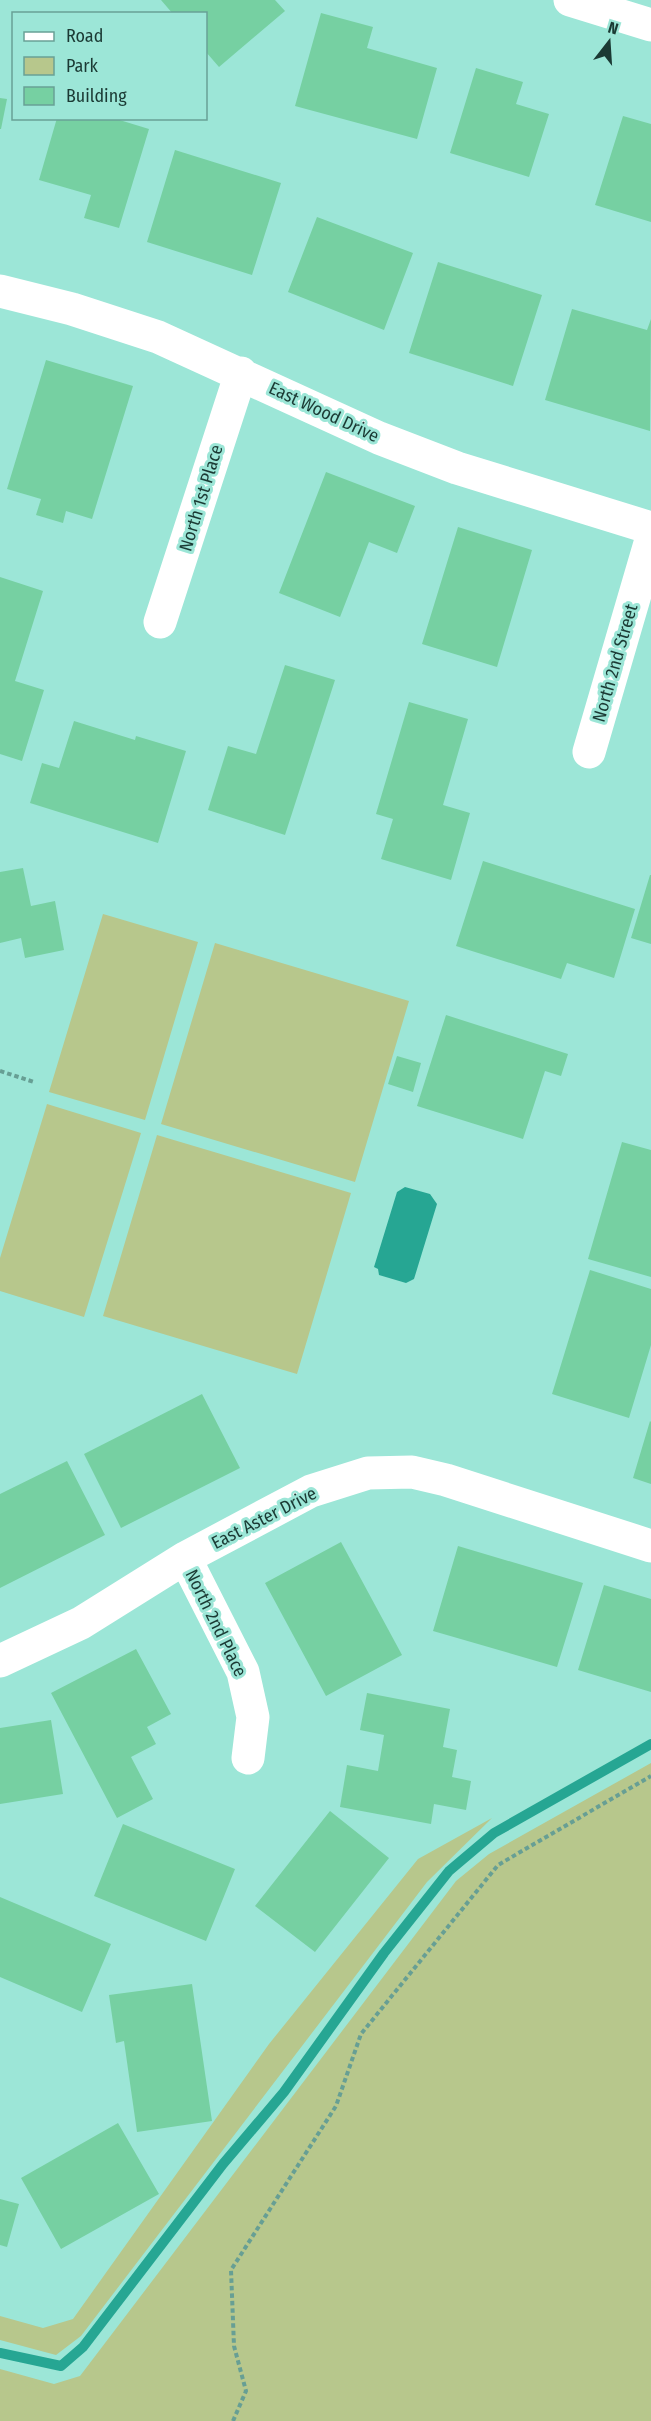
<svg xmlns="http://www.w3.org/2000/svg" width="651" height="2421" font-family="'Fira Sans Condensed',sans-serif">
<rect width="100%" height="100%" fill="#9ce6d7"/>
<path fill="#b7c78c" d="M103,914L198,942L145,1120L49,1092Z
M215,943L409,1001L355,1182L161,1124Z
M47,1104L141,1133L84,1317L0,1291V1258Z
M157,1135L351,1193L297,1374L103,1316Z
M651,1763V2421H0V2369L54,2384L80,2376L456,1881L489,1854Z
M492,1818L427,1882L81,2336L56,2355L0,2340V2316L43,2328L73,2319L269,2044L418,1859Z"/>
<path fill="#26a693" d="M405,1187L430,1194L437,1204L414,1279L406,1283L379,1275L378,1269L374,1267L397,1192Z"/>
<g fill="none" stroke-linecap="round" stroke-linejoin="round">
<path stroke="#26a693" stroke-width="10" d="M0,2353L61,2366L83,2347L223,2164L284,2092L384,1953L449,1871L494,1833L651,1744"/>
</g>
<path fill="#76d0a2" d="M161,0H275L285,11L219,67L206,52V14H173Z
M321,13L373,27L367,48L437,68L417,139L295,106Z
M476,68L523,82L516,104L549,114L529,177L450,153Z
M0,98L7,99L1,129H0Z
M623,116L651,124V222L595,205Z
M57,118H113L149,129L119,228L84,218L91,195L39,180Z
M175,150L281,183L252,275L147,242Z
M317,217L413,253L384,330L288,292Z
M438,262L542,295L513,386L409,353Z
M572,309L647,330L651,319L650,431L545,400Z
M46,360L133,386L92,519L66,511L63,523L36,515L41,499L7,489Z
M326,472L415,506L397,553L369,542L340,617L279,593Z
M458,527L532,550L497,667L422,644Z
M0,577L43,591L15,681L44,690L22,761L0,754Z
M285,665L335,680L285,835L208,810L228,746L256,754Z
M409,702L468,719L443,805L470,813L451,880L381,859L393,819L376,814Z
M74,721L135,740L136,736L186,751L158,843L30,803L42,763L59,768Z
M483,861L635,909L614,978L567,963L561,979L456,946Z
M23,868L31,906L55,901L64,950L25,958L21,938L0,943V872Z
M650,875H651V944L631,938Z
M446,1015L568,1054L561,1076L545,1071L523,1139L417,1106Z
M397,1056L421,1063L413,1092L388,1084Z
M622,1142L651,1150V1277L588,1259Z
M590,1270L651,1289V1345L629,1418L552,1394Z
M202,1394L240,1468L121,1528L84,1454Z
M650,1421L651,1422V1484L633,1478Z
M67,1461L105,1535L0,1588V1494Z
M341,1542L402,1655L326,1696L265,1583Z
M458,1546L583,1583L557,1667L433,1631Z
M604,1585L651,1599V1692L578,1670Z
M136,1649L171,1714L147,1727L156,1744L131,1757L153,1799L117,1818L51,1693Z
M367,1693L450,1709L443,1747L457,1750L452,1777L471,1781L466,1810L434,1804L431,1824L340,1807L347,1765L378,1771L384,1735L360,1730Z
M51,1720L63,1794L0,1804V1728Z
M330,1811L389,1858L315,1952L255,1906Z
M123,1824L235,1869L206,1941L94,1896Z
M0,1897L111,1944L82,2012L0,1977Z
M192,1984L212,2121L137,2132L124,2041L116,2043L109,1995Z
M118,2123L159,2194L61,2249L21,2178Z
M0,2199L19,2204L7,2247L0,2245Z"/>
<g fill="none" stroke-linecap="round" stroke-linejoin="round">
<path stroke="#679f94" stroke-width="4" stroke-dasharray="4.5 3" stroke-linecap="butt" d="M0,1071L34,1082
M233,2421L246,2391L234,2346L231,2270L336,2106L361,2034L498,1865L651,1776"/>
<path stroke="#fff" stroke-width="33" d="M570,0L651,25
M0,291L72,309L158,337L379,438L457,468L651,528
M160,622L241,373
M589,752L651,540
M185,1558L243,1672L253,1717L248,1758
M0,1661L81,1623L185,1558L311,1491L368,1473L412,1472L446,1480L651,1546"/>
</g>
<g text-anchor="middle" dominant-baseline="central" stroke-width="6" stroke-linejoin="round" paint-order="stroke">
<g font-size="18" fill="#1b3a34" stroke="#9ce6d7">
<text transform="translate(324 412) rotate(25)">East Wood Drive</text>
<text transform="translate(201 498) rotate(-73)">North 1st Place</text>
<text transform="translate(615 663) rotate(-74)">North 2nd Street</text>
<text transform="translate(264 1518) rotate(-27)">East Aster Drive</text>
<text transform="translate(216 1623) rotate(64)">North 2nd Place</text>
</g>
</g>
<rect x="12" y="12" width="195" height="108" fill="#9ce6d7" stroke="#68a196" stroke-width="1.5"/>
<rect x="24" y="32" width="30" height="9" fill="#ffffff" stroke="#68a196" stroke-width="1.5"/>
<text x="66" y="42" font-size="18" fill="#1b3a34">Road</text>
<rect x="24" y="57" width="30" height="18" fill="#b7c78c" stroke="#68a196" stroke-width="1.5"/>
<text x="66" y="72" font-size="18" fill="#1b3a34">Park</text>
<rect x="24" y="87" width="30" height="18" fill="#76d0a2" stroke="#68a196" stroke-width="1.5"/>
<text x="66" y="102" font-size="18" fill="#1b3a34">Building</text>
<g transform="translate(609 42) rotate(17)" stroke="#9ce6d7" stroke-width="4.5" paint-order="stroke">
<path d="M0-4.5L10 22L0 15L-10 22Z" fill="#1b3a34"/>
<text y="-9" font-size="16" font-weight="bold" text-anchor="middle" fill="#1b3a34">N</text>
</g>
</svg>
